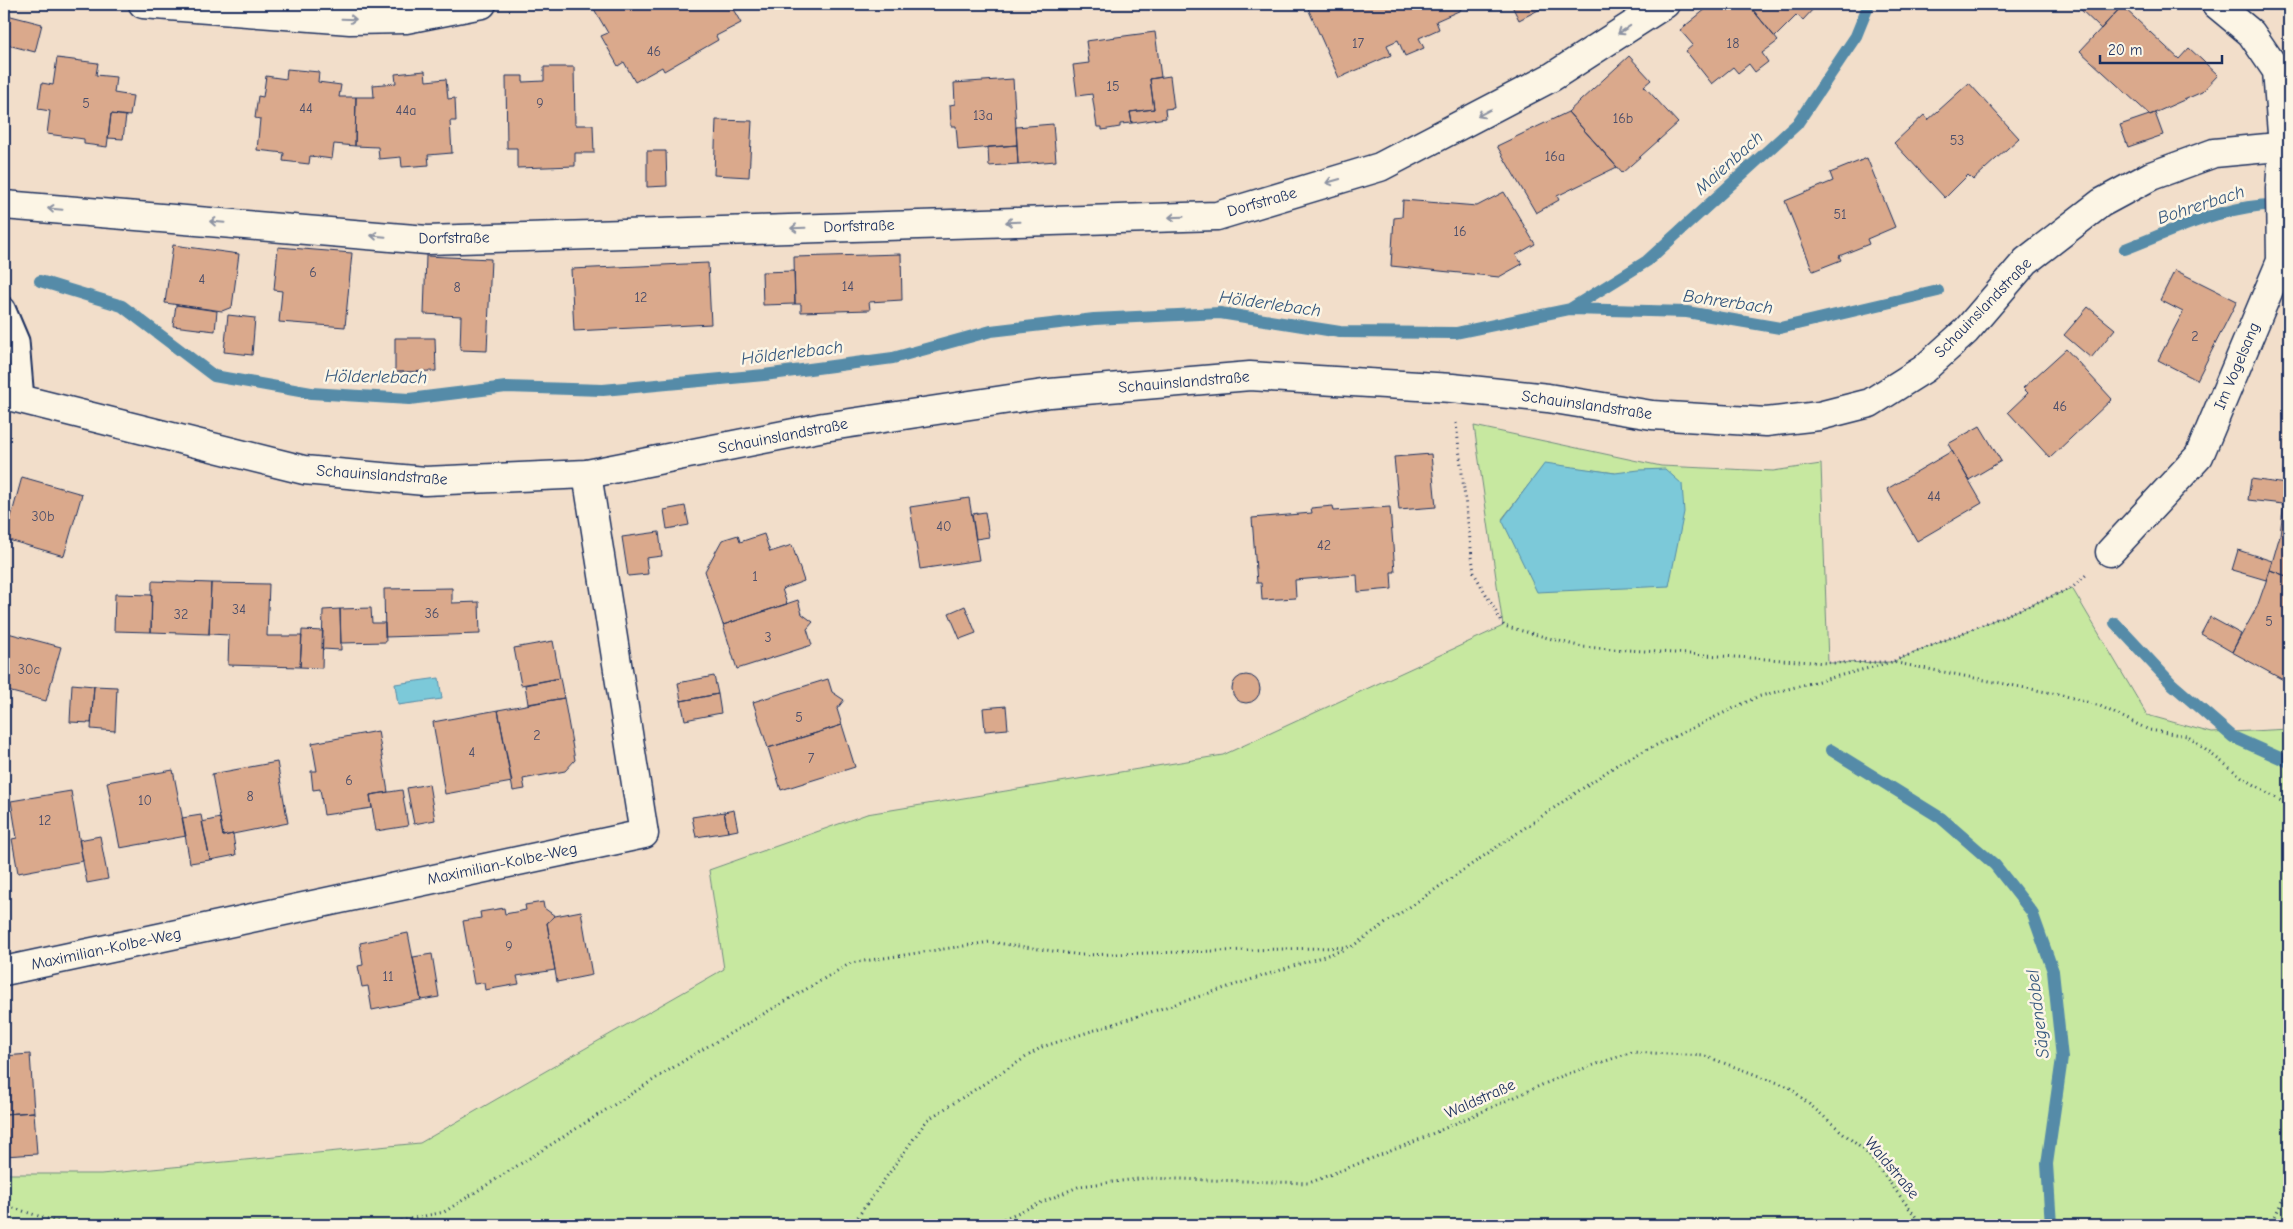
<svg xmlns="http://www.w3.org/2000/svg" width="2293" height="1229" font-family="'Comic Neue',sans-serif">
<rect width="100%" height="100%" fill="#f2deca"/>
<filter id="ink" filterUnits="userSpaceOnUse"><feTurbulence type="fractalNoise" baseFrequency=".02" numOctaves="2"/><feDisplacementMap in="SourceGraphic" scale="10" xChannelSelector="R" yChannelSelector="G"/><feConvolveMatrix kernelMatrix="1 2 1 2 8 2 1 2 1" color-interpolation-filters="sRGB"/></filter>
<g filter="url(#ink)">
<path fill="#c7e8a0" stroke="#718c7f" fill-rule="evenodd" d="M1474,426L1661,466L1773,471L1821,464L1828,663L1892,662L2072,588L2147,715L2212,733L2289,729V1225H4V1174H101L420,1143L724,969L709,870L867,814L1223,755L1503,626ZM1545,464L1615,473L1502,519Z"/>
<path fill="#7bc9d9" stroke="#558ba8" d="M1545,463L1615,473L1639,470L1665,469L1682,484L1684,512L1669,586L1537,592L1502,520Z
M439,678L442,699L398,705L395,684Z"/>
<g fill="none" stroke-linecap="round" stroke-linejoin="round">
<path stroke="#558ba8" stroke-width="12" d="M2125,249C2172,231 2231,202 2282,205
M40,281L122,306L214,376L311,393L409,399L506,387L603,390L764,375L893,358L991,331L1094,319L1220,313L1340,332L1456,333L1570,309L1687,312L1780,328L1938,291
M1570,309L1647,261L1797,124L1856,36L1869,4
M2115,623L2172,684L2233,737L2289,762
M1831,750L1941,818L1995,865L2032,912L2053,971L2062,1058L2047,1164L2051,1225"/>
</g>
<path fill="#daa98c" stroke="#1b2f5e" d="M604,4H730L741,23L716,36L718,40L664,71L662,67L635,82L624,62L618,66L601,36L608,33L594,9Z
M1306,4H1459L1461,10L1436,21L1439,29L1419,38L1424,48L1405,56L1398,40L1387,45L1391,55L1339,78Z
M1511,4H1550L1519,20Z
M1712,4H1748L1778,41L1762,53L1768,62L1755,72L1749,64L1738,73L1733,67L1712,84L1686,51L1693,45L1680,30Z
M1748,4H1812L1815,7L1803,20L1797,15L1775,37Z
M2077,4H2119L2122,6L2101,29L2076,5Z
M2122,6L2179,59L2189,48L2218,75L2202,92L2150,115L2080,51Z
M7,15L42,24L35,52L4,44V27Z
M1155,32L1161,77L1150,79L1154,109L1130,112L1132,123L1120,124V127L1102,130V127H1097L1092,94L1077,96L1073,65L1089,63L1086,41Z
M1629,56L1651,80L1644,86L1678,123L1622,173L1568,112Z
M57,58L98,63L96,75L116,77L114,93L133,96L130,116L111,114L107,147L84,144V139L47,134L50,111L38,109L42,83L53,85Z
M544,67H574L575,125H593L594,153H575V166L517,168V148H507L506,76H523V82L544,81Z
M287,69L319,72L318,82L341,85L339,97H356L355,146L334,144L332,159L310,156L309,164L283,161L284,153L257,150L260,119L255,118L258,96L263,97L266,76L286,79Z
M425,71L426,81L446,79L448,99L455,98L456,121H450L452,153L428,155L429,165L402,167L401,157L379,159L378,147L355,146L356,97H374L373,85L396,83L395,74Z
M1170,76L1174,108L1165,109L1166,118L1132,123L1130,112L1154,109L1150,79Z
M1013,79L1017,145L958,150L956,126H951L950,105L955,104L954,83Z
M1969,83L2019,138L1973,180L1968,175L1945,198L1894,143L1924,115L1928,120Z
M1568,112L1617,167L1557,196L1559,200L1536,213L1497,146Z
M2155,113L2163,135L2128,147L2120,125Z
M111,114L126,116L123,139L108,138Z
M716,120L752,121L749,177L714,175Z
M1053,124L1056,161L1018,164L1016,127Z
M1017,145L1018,164L989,166L988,147Z
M647,151H666L667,186L647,187Z
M1867,158L1895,227L1867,239L1869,244L1839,256L1841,260L1813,271L1785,201L1833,181L1830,173Z
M1504,192L1535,244L1516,255L1522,264L1499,277L1391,266L1394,218L1402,217L1403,200L1477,206Z
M173,245L239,254L232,307L222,311L165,303Z
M278,247L352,253L345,327L279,322L282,291L274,290Z
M901,254L902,300L869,302L870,310L801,312V304H795L794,257Z
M426,256L491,259L487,351L460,350L461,316L424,314Z
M708,263L711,324L574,331L571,269Z
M2175,270L2237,301L2197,380L2158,360L2183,312L2160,300Z
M794,271L795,304L763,305L762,272Z
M176,305L217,311L215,331L173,326Z
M2088,307L2115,329L2091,358L2064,335Z
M228,315L255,318L252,355L224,352Z
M395,338H435L436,371L395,372Z
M2066,349L2112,399L2050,458L2008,412L2028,393L2023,388Z
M1980,426L2001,461L1969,480L1948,444Z
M1952,451L1982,503L1917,541L1887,489Z
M1431,454L1436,507L1399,510L1394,457Z
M22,477L82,494L64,556L5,539Z
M2251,479L2286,484L2283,504L2248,500Z
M2286,484H2289V577L2270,570L2280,535Z
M969,498L979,560L920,569L910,507Z
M685,506L689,525L667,529L664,510Z
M1333,506L1334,511L1390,507L1395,572H1391L1392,589L1358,592L1357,575L1295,580L1296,598L1262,600L1261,583H1257L1252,518L1312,513L1311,508Z
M985,512L989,537L976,539L972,514Z
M659,532L662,556L646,558L648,574L628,576L622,537Z
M764,534L770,552L792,545L804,581L782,589L787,604L723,625L705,571L722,540L738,535L740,542Z
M2238,550L2272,561L2266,580L2232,570Z
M2270,570L2289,577V683L2232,652L2257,607Z
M152,581L211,583L209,634L151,632Z
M211,583L269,584L267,636H302L300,667L228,665L229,635L209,634Z
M452,588V603L479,602L480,634L385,637L384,589Z
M115,594L152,595L151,632L114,631Z
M798,600L802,614L813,622L807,629L812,645L737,669L723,625Z
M965,606L976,633L960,639L949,613Z
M371,608L372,623H385L386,642L341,643L340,609Z
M340,609L341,650L322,649L323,610Z
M2210,617L2241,634L2232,652L2201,634Z
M302,630L323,631L322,668L300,667Z
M4,632L61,647L46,701L4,690Z
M553,641L560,678L521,685L514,648Z
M1232 689a14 14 0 1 1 28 0a14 14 0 1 1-28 0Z
M714,676L718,694L681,701L678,683Z
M560,678L564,698L528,704L525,685Z
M828,679L832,692L844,700L837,709L842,725L768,748L753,702Z
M72,684L94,686L91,723L70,722Z
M94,686L117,687L115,731L91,729Z
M718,694L721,713L685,720L681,701Z
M564,698L575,760L565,771L523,779L525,789L513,791L498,710Z
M1006,706L1008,729L985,731L983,708Z
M498,710L512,782L445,794L433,722Z
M842,725L855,767L781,790L768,748Z
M378,731L388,792L370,795L372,808L324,815L320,789L313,790L311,771H317L312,743Z
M277,762L288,823L223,836L212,774Z
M173,770L186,836L120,848L107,782Z
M429,784L435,820L414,824L407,788Z
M402,790L408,826L376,831L370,795Z
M71,791L83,861L18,873L12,839L17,838L11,801Z
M734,810L738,830L728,832L724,812Z
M724,812L728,832L696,837L692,817Z
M201,815L210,860L190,863L182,818Z
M220,818L223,836L233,834L236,855L210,860L202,822Z
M100,836L108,879L87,883L79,840Z
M543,902L544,908L555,916L547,923L555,970L517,976L519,984L485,990L484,983L474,984L463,921L481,918L480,912L504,908L505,914L526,910L525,905Z
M581,911L592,975L557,982L547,923L555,916Z
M408,933L421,1000L372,1010L368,986L362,987L358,966L363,965L360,943Z
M432,954L439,997L421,1000L413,957Z
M30,1054L34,1112L4,1114V1056Z
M34,1112L37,1154L4,1156V1114Z"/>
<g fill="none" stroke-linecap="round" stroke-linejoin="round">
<defs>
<path id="service" d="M4,308L18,341L23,399"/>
<path id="minor" d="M143,4L350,20L406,19L482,4
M4,205L427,240L1217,216L1380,167L1552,77L1665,4
M2110,552L2199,456L2281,261L2280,188L2283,146L2277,71L2251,33L2216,4
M4,971L644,834L587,474"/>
<path id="secondary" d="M4,395L304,470L425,481L587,474L824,427L1050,393L1250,376L1452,388L1548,398L1652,415L1766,422L1819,416L1870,403L1924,369L1966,331L2026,261L2101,203L2151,176L2214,153L2289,146"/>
</defs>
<use href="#service" stroke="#1b2f5e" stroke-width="25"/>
<use href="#minor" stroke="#1b2f5e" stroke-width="31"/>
<use href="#secondary" stroke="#1b2f5e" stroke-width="31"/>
<path stroke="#1b2f5e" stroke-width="3" stroke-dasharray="1 4" stroke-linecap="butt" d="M1456,423L1474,573L1504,626L1582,647L1828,663L1885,662
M1894,661L2072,588L2086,575
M4,1205L67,1225
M381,1225L444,1212L693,1055L851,963L990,942L1081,955L1351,947L1621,762L1757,697L1892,662L2062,695L2100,706L2149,730L2187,736L2242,777L2289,806
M852,1225L927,1120L1042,1047L1346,949
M996,1225L1003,1219L1080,1186L1146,1178L1309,1183L1416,1141L1562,1076L1632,1052L1705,1056L1789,1087L1868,1154L1922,1225
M2271,1225L2289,1186"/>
<use href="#service" stroke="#fcf5e5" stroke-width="21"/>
<use href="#minor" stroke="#fcf5e5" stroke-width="28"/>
<use href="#secondary" stroke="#fcf5e5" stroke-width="28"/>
<path stroke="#1b2f5e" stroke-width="1" d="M4,353H5"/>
</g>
<defs><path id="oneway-shaft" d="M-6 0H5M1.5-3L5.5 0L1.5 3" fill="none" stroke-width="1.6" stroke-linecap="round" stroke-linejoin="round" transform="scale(1.25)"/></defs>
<g stroke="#8c92a2">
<use href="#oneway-shaft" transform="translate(349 19) rotate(2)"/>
<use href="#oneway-shaft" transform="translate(1624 30) rotate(147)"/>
<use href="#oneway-shaft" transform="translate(1484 113) rotate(152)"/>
<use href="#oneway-shaft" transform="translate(1333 181) rotate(164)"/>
<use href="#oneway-shaft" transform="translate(55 209) rotate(-175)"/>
<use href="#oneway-shaft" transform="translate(1176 217) rotate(178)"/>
<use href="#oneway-shaft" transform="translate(217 222) rotate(-175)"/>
<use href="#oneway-shaft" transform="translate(1013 222) rotate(178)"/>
<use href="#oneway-shaft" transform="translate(798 228) rotate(178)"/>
<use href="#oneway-shaft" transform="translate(378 236) rotate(-175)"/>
</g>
</g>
<g text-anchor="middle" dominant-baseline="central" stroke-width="5" stroke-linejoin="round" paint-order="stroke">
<g font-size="14" fill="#4b4e6a">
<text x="1358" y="43">17</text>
<text x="1733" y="43">18</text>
<text x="654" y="51">46</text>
<text x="1113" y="86">15</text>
<text x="86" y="103">5</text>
<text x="540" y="103">9</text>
<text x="306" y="108">44</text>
<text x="406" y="110">44a</text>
<text x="983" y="115">13a</text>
<text x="1623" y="118">16b</text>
<text x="1957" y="140">53</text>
<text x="1555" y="156">16a</text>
<text x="1840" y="214">51</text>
<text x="1460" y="231">16</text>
<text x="313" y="272">6</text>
<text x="202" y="279">4</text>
<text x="848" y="286">14</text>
<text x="457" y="287">8</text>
<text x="641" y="297">12</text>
<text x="2195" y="336">2</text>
<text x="2060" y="406">46</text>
<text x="1934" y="496">44</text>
<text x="43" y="516">30b</text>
<text x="944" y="526">40</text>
<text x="1324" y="545">42</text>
<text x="755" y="576">1</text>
<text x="239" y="609">34</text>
<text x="432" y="613">36</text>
<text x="181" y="614">32</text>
<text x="2269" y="621">5</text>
<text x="768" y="637">3</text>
<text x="29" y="669">30c</text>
<text x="799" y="717">5</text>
<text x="537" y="735">2</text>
<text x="472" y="752">4</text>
<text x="811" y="758">7</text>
<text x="349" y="780">6</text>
<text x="250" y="796">8</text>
<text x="145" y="800">10</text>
<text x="45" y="820">12</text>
<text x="509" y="946">9</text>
<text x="388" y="976">11</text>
</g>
<g font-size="16" fill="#1b2f5e" stroke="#fcf5e5">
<text transform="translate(1262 202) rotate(-16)">Dorfstraße</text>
<text transform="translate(859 226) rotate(-2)">Dorfstraße</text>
<text transform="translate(454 238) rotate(-1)">Dorfstraße</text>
<text transform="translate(1983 308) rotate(-46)">Schauinslandstraße</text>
<text transform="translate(2237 366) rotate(-67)">Im Vogelsang</text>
<text transform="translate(1184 382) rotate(-5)">Schauinslandstraße</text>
<text transform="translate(1587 405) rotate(8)">Schauinslandstraße</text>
<text transform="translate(783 436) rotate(-11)">Schauinslandstraße</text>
<text transform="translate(382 475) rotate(4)">Schauinslandstraße</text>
<text transform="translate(502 864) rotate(-12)">Maximilian-Kolbe-Weg</text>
<text transform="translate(106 949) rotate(-12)">Maximilian-Kolbe-Weg</text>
<text transform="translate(1480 1099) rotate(-24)">Waldstraße</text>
<text transform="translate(1892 1168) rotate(50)">Waldstraße</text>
</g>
<g font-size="18" font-style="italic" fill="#33567d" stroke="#fcf5e5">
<text transform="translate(1729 163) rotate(-42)">Maienbach</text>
<text transform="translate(2201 205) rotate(-18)">Bohrerbach</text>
<text transform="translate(1728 302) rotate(8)">Bohrerbach</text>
<text transform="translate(1270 304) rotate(8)">Hölderlebach</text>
<text transform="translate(792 353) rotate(-7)">Hölderlebach</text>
<text transform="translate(376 377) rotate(1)">Hölderlebach</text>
<text transform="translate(2038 1014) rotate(-97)">Sägendobel</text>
</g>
</g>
<rect width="2293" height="1229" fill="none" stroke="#fcf5e5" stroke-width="20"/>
<rect x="10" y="10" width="2273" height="1209" fill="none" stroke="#1b2f5e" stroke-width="2" filter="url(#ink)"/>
<path d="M2100 55v8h122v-8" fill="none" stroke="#1b2f5e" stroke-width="2.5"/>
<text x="2108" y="55" font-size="15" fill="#1b2f5e" stroke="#fcf5e5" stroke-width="4" paint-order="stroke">20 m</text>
</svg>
